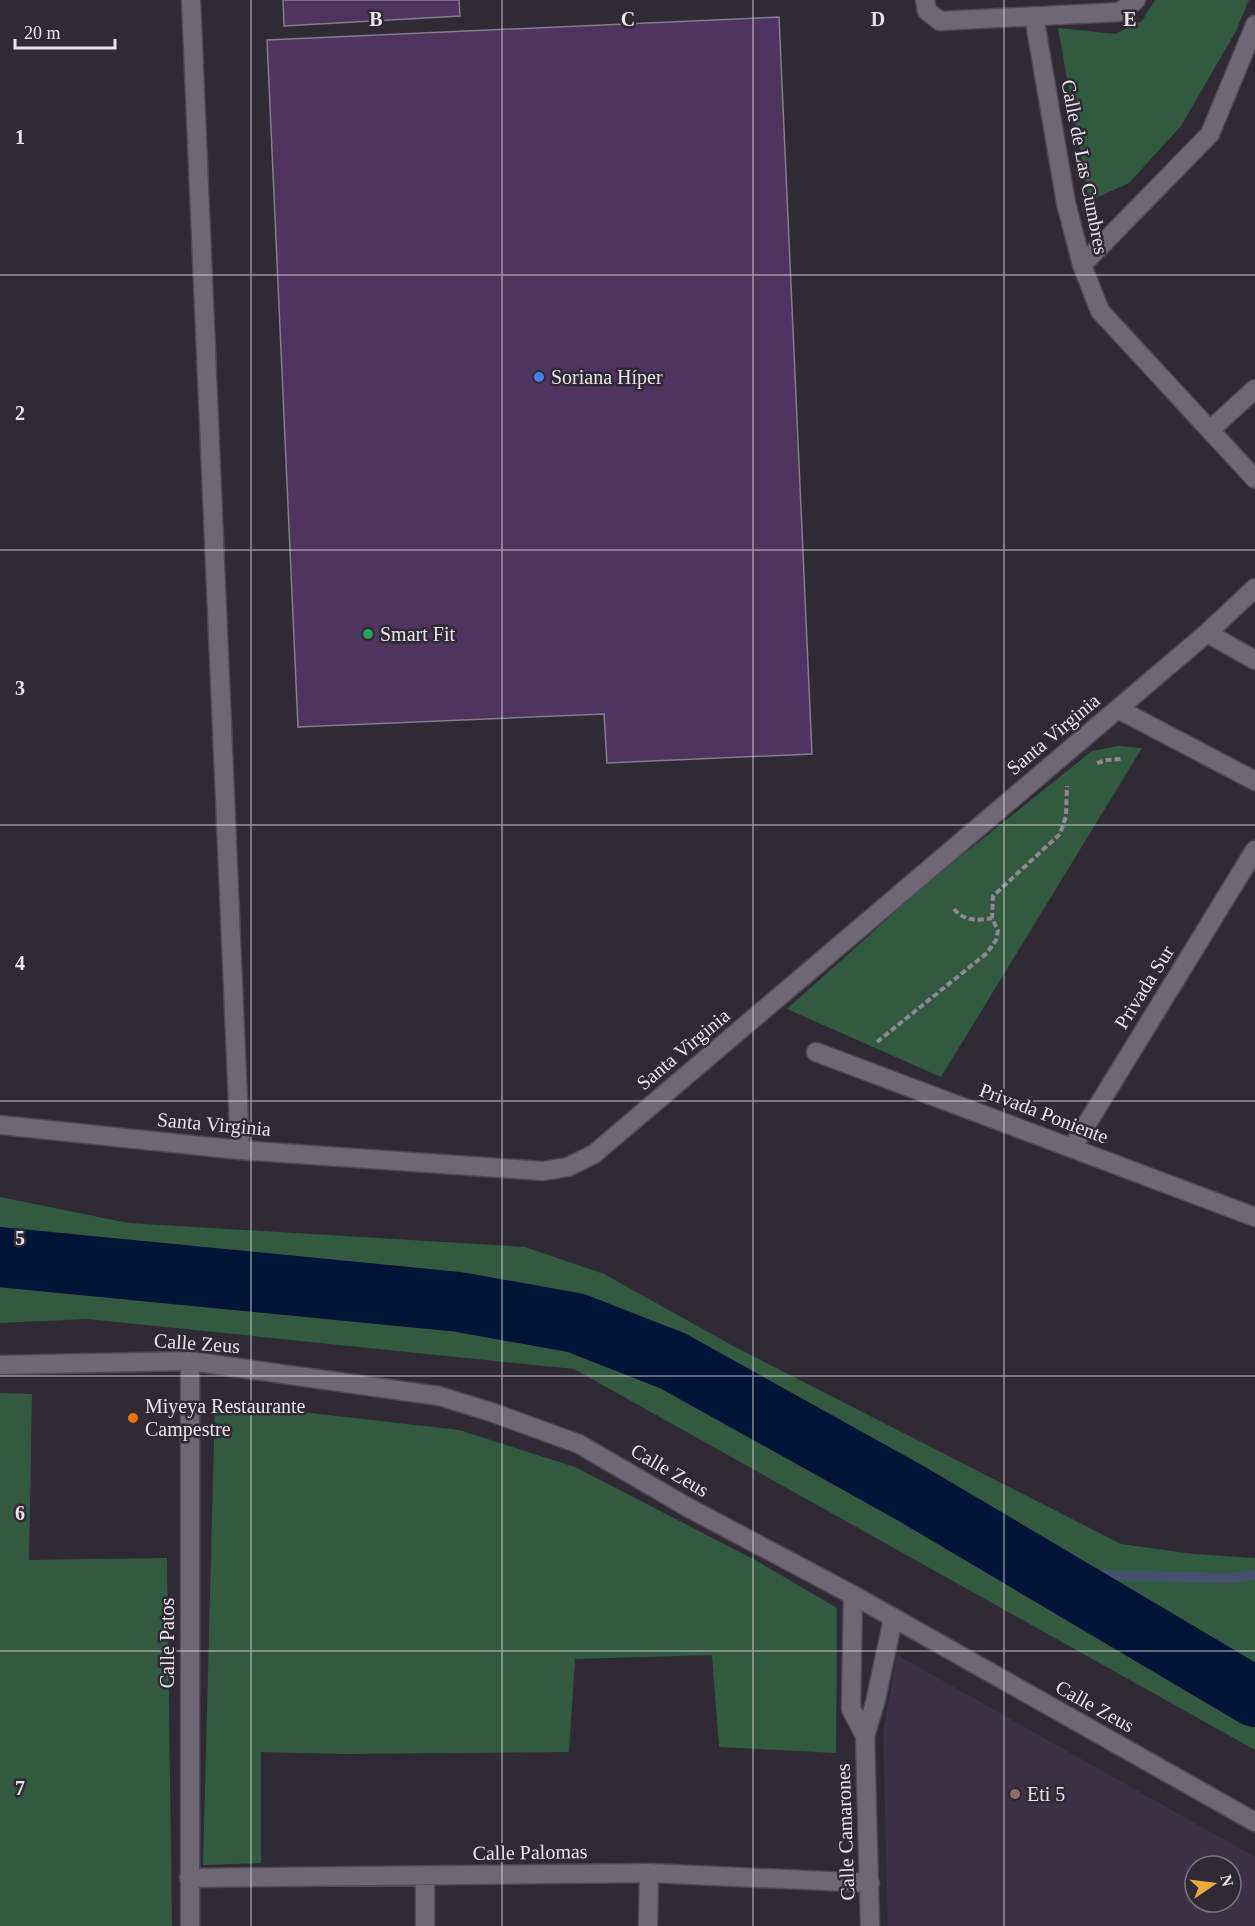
<svg xmlns="http://www.w3.org/2000/svg" width="1255" height="1926" font-family="'Times New Roman',serif">
<rect width="100%" height="100%" fill="#302a35"/>
<path fill="#3c3243" fill-rule="evenodd" d="M897,1655L1255,1857V1926H888L883,1732ZM1195,1866H1231V1902H1195Z"/>
<path fill="#325a41" d="M1155,0H1249L1236,31L1181,126L1129,183L1089,201L1058,28L1115,34L1142,21Z
M1118,746L1142,748L941,1077L787,1009L925,885L1092,751Z
M0,1197L128,1223L525,1247L604,1274L735,1347L1121,1544L1193,1554L1255,1558V1750L574,1369L87,1319L0,1323Z
M0,1393L32,1394L29,1560L167,1558L172,1926H0Z
M215,1402L459,1430L575,1467L757,1561L837,1608L836,1753L719,1747L712,1655L575,1659L569,1752L343,1754L261,1752V1863L203,1865Z"/>
<g fill="none" stroke-linecap="round" stroke-linejoin="round">
<path stroke="#46526d" stroke-width="10" d="M1047,1574L1232,1578L1255,1575"/>
<path stroke="#001437" stroke-width="60" d="M0,1257L459,1302L576,1323L673,1361L912,1494L1255,1697"/>
</g>
<path fill="#4e3560" stroke="#847d8a" stroke-width="1.5" d="M283,0H459L460,16L284,26Z
M779,17L812,754L607,763L604,714L298,727L267,40Z"/>
<g fill="none" stroke-linecap="round" stroke-linejoin="round">
<defs>
<path id="minor" d="M191,0L240,1150
M925,0L927,11L940,21L1120,12L1136,0
M1034,16L1066,203L1082,265L1100,311L1255,479
M1082,265L1210,134L1255,25
M1210,430L1255,389
M1207,633L1255,660
M1118,709L1255,781
M816,1052L1255,1217
M0,1125L240,1150L543,1171L568,1167L594,1154L1207,633L1255,588
M1072,1148L1255,850
M190,1361V1926
M0,1365L190,1361L439,1396L491,1412L579,1444L689,1508L853,1595L1255,1822
M853,1595L851,1709L865,1736
M425,1876V1926
M189,1878L649,1873L870,1883
M648,1926L649,1873
M870,1926L865,1736L875,1703L893,1619"/>
</defs>
<use href="#minor" stroke="#4e4953" stroke-width="21"/>
<path stroke="#8d8891" stroke-width="4" stroke-dasharray="6 3" stroke-linecap="butt" d="M1097,763L1107,760L1121,759
M954,909C964,921 977,921 992,918
M877,1042L987,953L996,940L998,931L992,918L993,896L1060,834L1066,816L1067,786"/>
<use href="#minor" stroke="#6e6774" stroke-width="18"/>
</g>
<path fill="none" stroke="#e8e4eb" stroke-width="1.5" stroke-opacity="0.55" d="M251,0V1926M502,0V1926M753,0V1926M1004,0V1926M0,275H1255M0,550H1255M0,825H1255M0,1101H1255M0,1376H1255M0,1651H1255"/>
<circle fill="#3f7fe0" stroke="#302a35" stroke-width="2" cx="539" cy="377" r="6"/>
<circle fill="#2e9e5b" stroke="#302a35" stroke-width="2" cx="368" cy="634" r="6"/>
<circle fill="#e8710a" stroke="#302a35" stroke-width="2" cx="133" cy="1418" r="6"/>
<circle fill="#8d6e63" stroke="#302a35" stroke-width="2" cx="1015" cy="1794" r="6"/>
<g text-anchor="middle" dominant-baseline="central" stroke-width="5" stroke-linejoin="round" paint-order="stroke">
<g font-size="20" fill="#e8e4eb" stroke="#302a35">
<text transform="translate(1085 167) rotate(79)">Calle de Las Cumbres</text>
<text transform="translate(1053 734) rotate(-40)">Santa Virginia</text>
<text transform="translate(1144 987) rotate(-58)">Privada Sur</text>
<text transform="translate(683 1049) rotate(-40)">Santa Virginia</text>
<text transform="translate(1044 1113) rotate(21)">Privada Poniente</text>
<text transform="translate(214 1124) rotate(5)">Santa Virginia</text>
<text transform="translate(197 1343) rotate(4)">Calle Zeus</text>
<text transform="translate(670 1470) rotate(30)">Calle Zeus</text>
<text transform="translate(167 1643) rotate(-90)">Calle Patos</text>
<text transform="translate(1095 1706) rotate(29)">Calle Zeus</text>
<text transform="translate(845 1832) rotate(-92)">Calle Camarones</text>
<text transform="translate(530 1852) rotate(-1)">Calle Palomas</text>
</g>
<g font-size="20" fill="#e8e4eb" stroke="#302a35" text-anchor="start">
<text x="551" y="377">Soriana Híper</text>
<text x="380" y="634">Smart Fit</text>
<text x="145" y="1406">Miyeya Restaurante<tspan x="145" dy="23">Campestre</tspan></text>
<text x="1027" y="1794">Eti 5</text>
</g>
</g>
<g font-size="20" text-anchor="middle" font-weight="bold" fill="#e8e4eb" stroke="#302a35" stroke-width="5" stroke-linejoin="round" paint-order="stroke">
<text x="376" y="26">B</text>
<text x="628" y="26">C</text>
<text x="878" y="26">D</text>
<text x="1130" y="26">E</text>
<text x="20" y="144">1</text>
<text x="20" y="420">2</text>
<text x="20" y="695">3</text>
<text x="20" y="970">4</text>
<text x="20" y="1245">5</text>
<text x="20" y="1520">6</text>
<text x="20" y="1795">7</text>
</g>
<g transform="translate(1213 1884) rotate(76)"><circle r="28" fill="#302a35" stroke="#7a747e" stroke-width="1.5"/>
<path d="M0-4.5L10 22L0 15L-10 22Z" fill="#ebaa39"/>
<text y="-9" font-size="16" font-weight="bold" text-anchor="middle" fill="#e8e4eb">N</text>
</g>
<path d="M15 39v9h100v-9" fill="none" stroke="#e8e4eb" stroke-width="3"/>
<text x="24" y="39" font-size="18" fill="#e8e4eb" stroke="#302a35" stroke-width="4.5" paint-order="stroke">20 m</text>
</svg>
